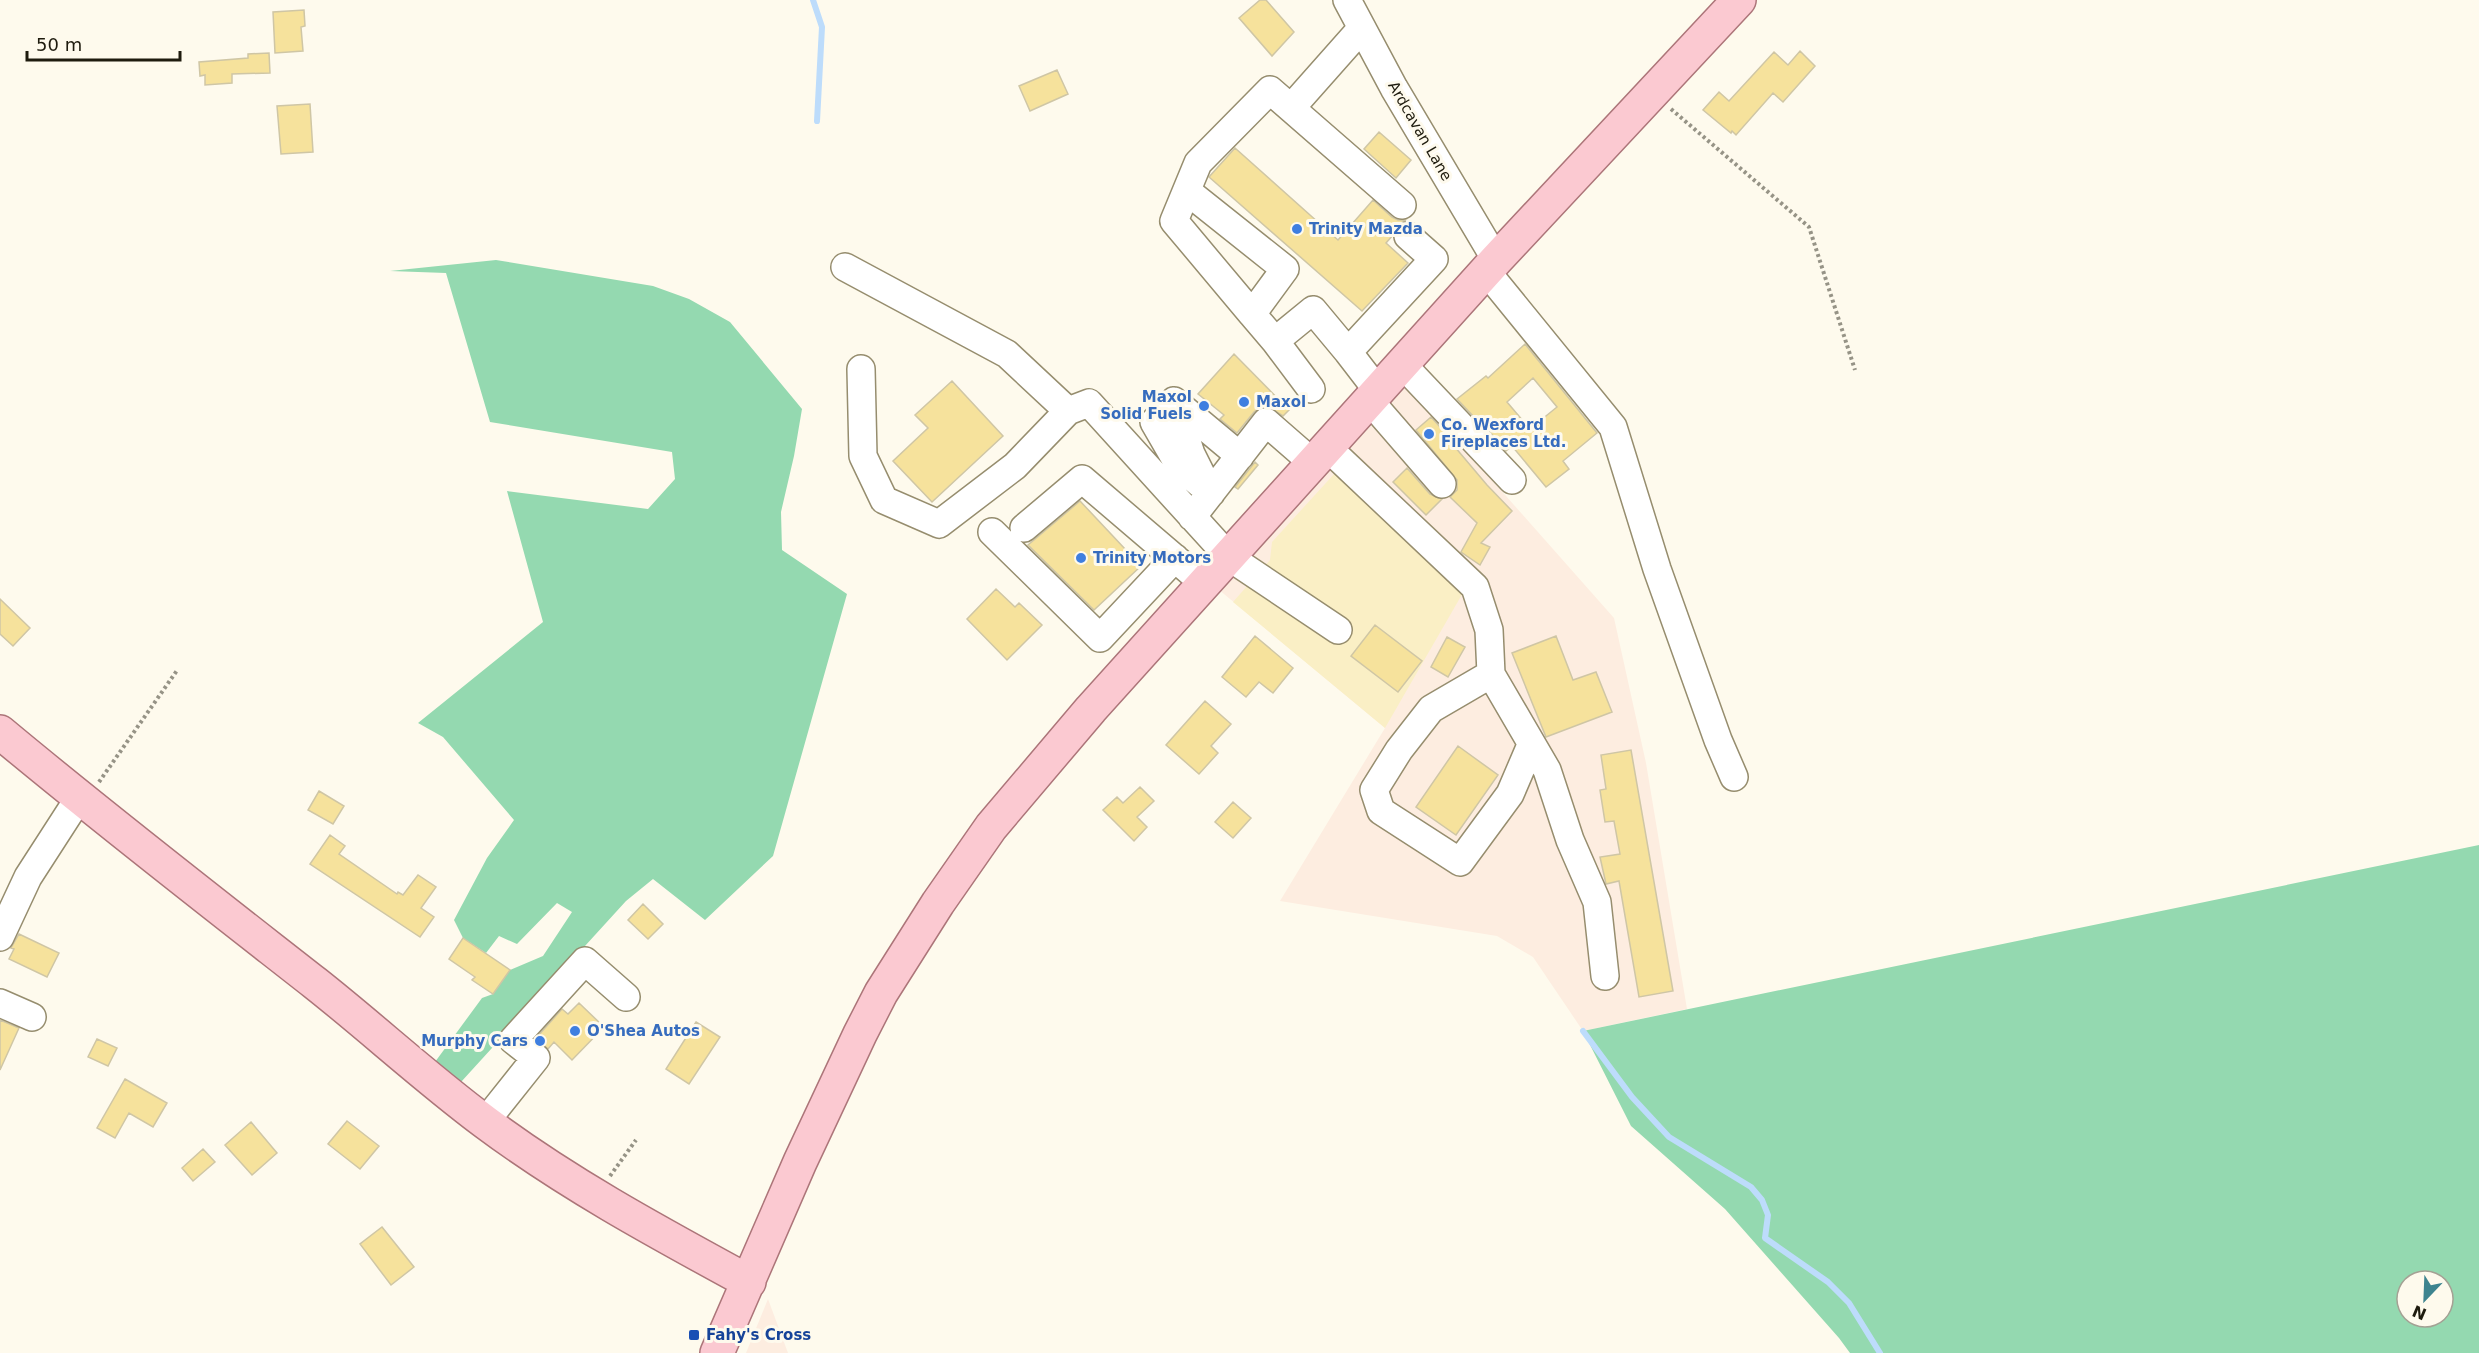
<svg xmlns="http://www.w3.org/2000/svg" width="2479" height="1353" font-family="'DejaVu Sans',sans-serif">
<rect width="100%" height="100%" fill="#fefaed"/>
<path fill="#fdede0" d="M1406,383L1614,618L1646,763L1687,1009L1583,1031L1533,957L1497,936L1280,901L1385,728L1218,589Z
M768,1299L788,1353H746Z"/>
<path fill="#faefc5" d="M1335,473L1464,591L1385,728L1233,602L1270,560L1272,542Z"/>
<path fill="#94d9b0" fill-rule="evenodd" d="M496,260L653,286L689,299L730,322L802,409L794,456L781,512L782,550L847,594L773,856L705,920L653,879L626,901L461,1082L435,1062L482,998L493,994L510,970L543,956L572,912L557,903L517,944L499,936L486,953L463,938L454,920L487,858L514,820L443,737L418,723L543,622L507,491L648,509L675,479L672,452L490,422L446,273L390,271Z
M2479,845V1353H1850L1839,1338L1725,1209L1631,1126L1583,1031ZM2407,1281H2443V1317H2407Z"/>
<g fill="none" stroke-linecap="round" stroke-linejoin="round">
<path stroke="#bddcfb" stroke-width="6" d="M813,0L822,27L817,121
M1583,1031L1632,1097L1669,1137L1751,1187L1762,1200L1768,1215L1765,1238L1828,1282L1849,1303L1880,1353"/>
</g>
<path fill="#f6e29c" stroke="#cfc6a5" stroke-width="1.5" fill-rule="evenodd" d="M1260,0H1266L1294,32L1272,56L1239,18Z
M304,10L305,26L301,27L303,51L275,53L273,12Z
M1800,51L1815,66L1783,102L1773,93L1736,135L1732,131L1731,133L1703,110L1719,92L1729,101L1774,52L1788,65Z
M269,53L270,73L232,74V83L205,85V75L200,76L199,62L248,58V54Z
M1057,70L1068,94L1030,111L1019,86Z
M310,104L313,152L281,154L277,106Z
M1379,132L1411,160L1396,178L1364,149Z
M1235,148L1338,240L1373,200L1392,217L1398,220H1406L1396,226L1393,235L1386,243L1408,263L1362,311L1209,177Z
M1525,344L1597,433L1563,461L1569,469L1546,487L1512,446L1506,451L1477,417L1475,418L1457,399L1486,376L1488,378ZM1533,378L1557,407L1530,429L1507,402Z
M1234,354L1289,410L1283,416L1269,407H1261L1254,412L1237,433L1220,419L1224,415L1198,394Z
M952,381L1003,436L932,502L893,461L928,428L915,415Z
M1431,417L1451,439L1449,440L1487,485L1512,511L1481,543L1490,547L1480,565L1461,552L1477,523L1450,497L1457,490V480L1416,430Z
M1255,462L1258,465L1238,489L1235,487Z
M1407,468L1430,494L1442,499L1426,515L1393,482Z
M1080,501L1141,566L1094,610L1028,545Z
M996,589L1015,607L1019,603L1042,625L1007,660L967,619Z
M0,599L30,628L13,646L0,634Z
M1375,625L1422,661L1398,692L1351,656Z
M1255,636L1293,668L1273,693L1259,682L1246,697L1222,677Z
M1556,636L1573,680L1596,672L1612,712L1546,737L1512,653Z
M1447,637L1465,647L1448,677L1431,667Z
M1205,701L1231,724L1211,746L1218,753L1199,774L1166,745Z
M1458,746L1498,775L1456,835L1416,807Z
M1631,750L1673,991L1639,997L1619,881L1606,884L1600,857L1620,854L1614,821L1605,822L1600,790L1606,789L1601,755Z
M1140,787L1154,801L1137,817L1147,827L1134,841L1103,810L1117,797L1123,803Z
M319,791L344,806L333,824L308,810Z
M1233,802L1251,818L1233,838L1215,822Z
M330,835L345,846L339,854L397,894L398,892L403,895L418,875L436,887L421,908L434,917L420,937L310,864Z
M643,904L663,924L648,939L628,920Z
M19,934L59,953L47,977L9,959L14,949L11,948Z
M463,938L510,970L493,994L472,980L475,977L449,959Z
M579,1003L604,1027L572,1060L554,1042L548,1049L536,1038L562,1009L568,1014Z
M0,1020L19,1028L0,1070Z
M696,1022L720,1037L689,1084L666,1069Z
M97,1039L117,1048L108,1066L88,1057Z
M125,1079L167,1103L153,1127L129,1113L115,1138L97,1128Z
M347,1121L379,1146L360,1169L328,1144Z
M251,1122L277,1153L252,1175L225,1145Z
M203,1149L215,1162L193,1181L182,1168Z
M382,1227L414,1267L391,1285L360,1244Z"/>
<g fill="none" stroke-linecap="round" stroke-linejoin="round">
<defs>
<path id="minor" d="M1347,0L1394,88L1496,260
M1291,108L1361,29
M1187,191L1285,269L1252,314L1275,341L1313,310L1348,352
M845,267L1007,354L1068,411
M1486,271L1613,427L1657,569L1718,740L1734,777
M1252,314L1174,221L1198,163L1270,90L1402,205
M1275,341L1311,389
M1402,364L1512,480
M861,369L863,456L884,500L939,524L1015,466L1068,411L1089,403L1229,557L1338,630
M1378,391L1348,352L1434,259L1408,236
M1174,401L1154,422L1180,467L1211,493
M1174,401L1191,454L1202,476
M1174,401L1240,456
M1370,401L1442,484
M1327,447L1475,587L1489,630L1491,674L1547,770L1570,840L1597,902L1605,976
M1192,517L1266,422L1313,463
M1024,528L1082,479L1205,584
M992,532L1100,638L1175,558
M1491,674L1431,709L1399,750L1374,790L1381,811L1460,862L1510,794L1531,745
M0,937L28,877L79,798
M0,1003L32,1017
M485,1122L536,1058L513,1040L585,961L626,997"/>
<path id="major" d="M0,732C103,818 209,900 315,983C372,1028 426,1078 485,1122C568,1184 659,1233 749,1282
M717,1353L800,1162L860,1034L881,993L938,903L991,827L1091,709L1496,260L1739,0"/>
</defs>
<use href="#minor" stroke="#968d6e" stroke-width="30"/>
<use href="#major" stroke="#ac7579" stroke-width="36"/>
<path stroke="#969386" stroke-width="4" stroke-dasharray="3 3" stroke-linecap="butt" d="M1671,109L1809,227L1855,370
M99,782L178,669
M610,1176L636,1140"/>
<use href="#minor" stroke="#fff" stroke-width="27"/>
<use href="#major" stroke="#fbc9d1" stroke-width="33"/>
</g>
<g fill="#3f7fe0" stroke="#fefaed" stroke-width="2">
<circle cx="1297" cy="229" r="6"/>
<circle cx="1244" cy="402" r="6"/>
<circle cx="1204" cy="406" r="6"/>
<circle cx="1429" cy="434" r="6"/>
<circle cx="1081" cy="558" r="6"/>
<circle cx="575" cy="1031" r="6"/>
<circle cx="540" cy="1041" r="6"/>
</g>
<rect fill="#1a4fb4" stroke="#fefaed" stroke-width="2" x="688" y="1329" width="12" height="12" rx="3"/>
<g text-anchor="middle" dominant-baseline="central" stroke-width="6" stroke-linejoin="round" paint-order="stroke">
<g font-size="15" fill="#1e1b0e" stroke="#fefaed">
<text transform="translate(1420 131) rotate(60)">Ardcavan Lane</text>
</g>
<g font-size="15" font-weight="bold" fill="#366cbe" stroke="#fefaed" text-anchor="start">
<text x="1309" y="229">Trinity Mazda</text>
<text x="1192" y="397" text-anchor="end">Maxol<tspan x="1192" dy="17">Solid Fuels</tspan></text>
<text x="1256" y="402">Maxol</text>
<text x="1441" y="425">Co. Wexford<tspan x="1441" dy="17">Fireplaces Ltd.</tspan></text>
<text x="1093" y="558">Trinity Motors</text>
<text x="587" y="1031">O'Shea Autos</text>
<text x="528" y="1041" text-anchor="end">Murphy Cars</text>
</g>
<g font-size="15" font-weight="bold" fill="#164399" stroke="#fefaed" text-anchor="start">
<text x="706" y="1335">Fahy's Cross</text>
</g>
</g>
<g transform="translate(2425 1299) rotate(203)"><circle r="28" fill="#fefaed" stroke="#a4a194" stroke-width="1.5"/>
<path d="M0-4.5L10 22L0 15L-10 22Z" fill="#3e848f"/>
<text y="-9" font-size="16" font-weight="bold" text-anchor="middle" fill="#1e1b0e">N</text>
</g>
<path d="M27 51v9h153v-9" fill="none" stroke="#1e1b0e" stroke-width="3"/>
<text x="36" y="51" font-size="18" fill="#1e1b0e" stroke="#fefaed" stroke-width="4.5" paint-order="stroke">50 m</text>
</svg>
